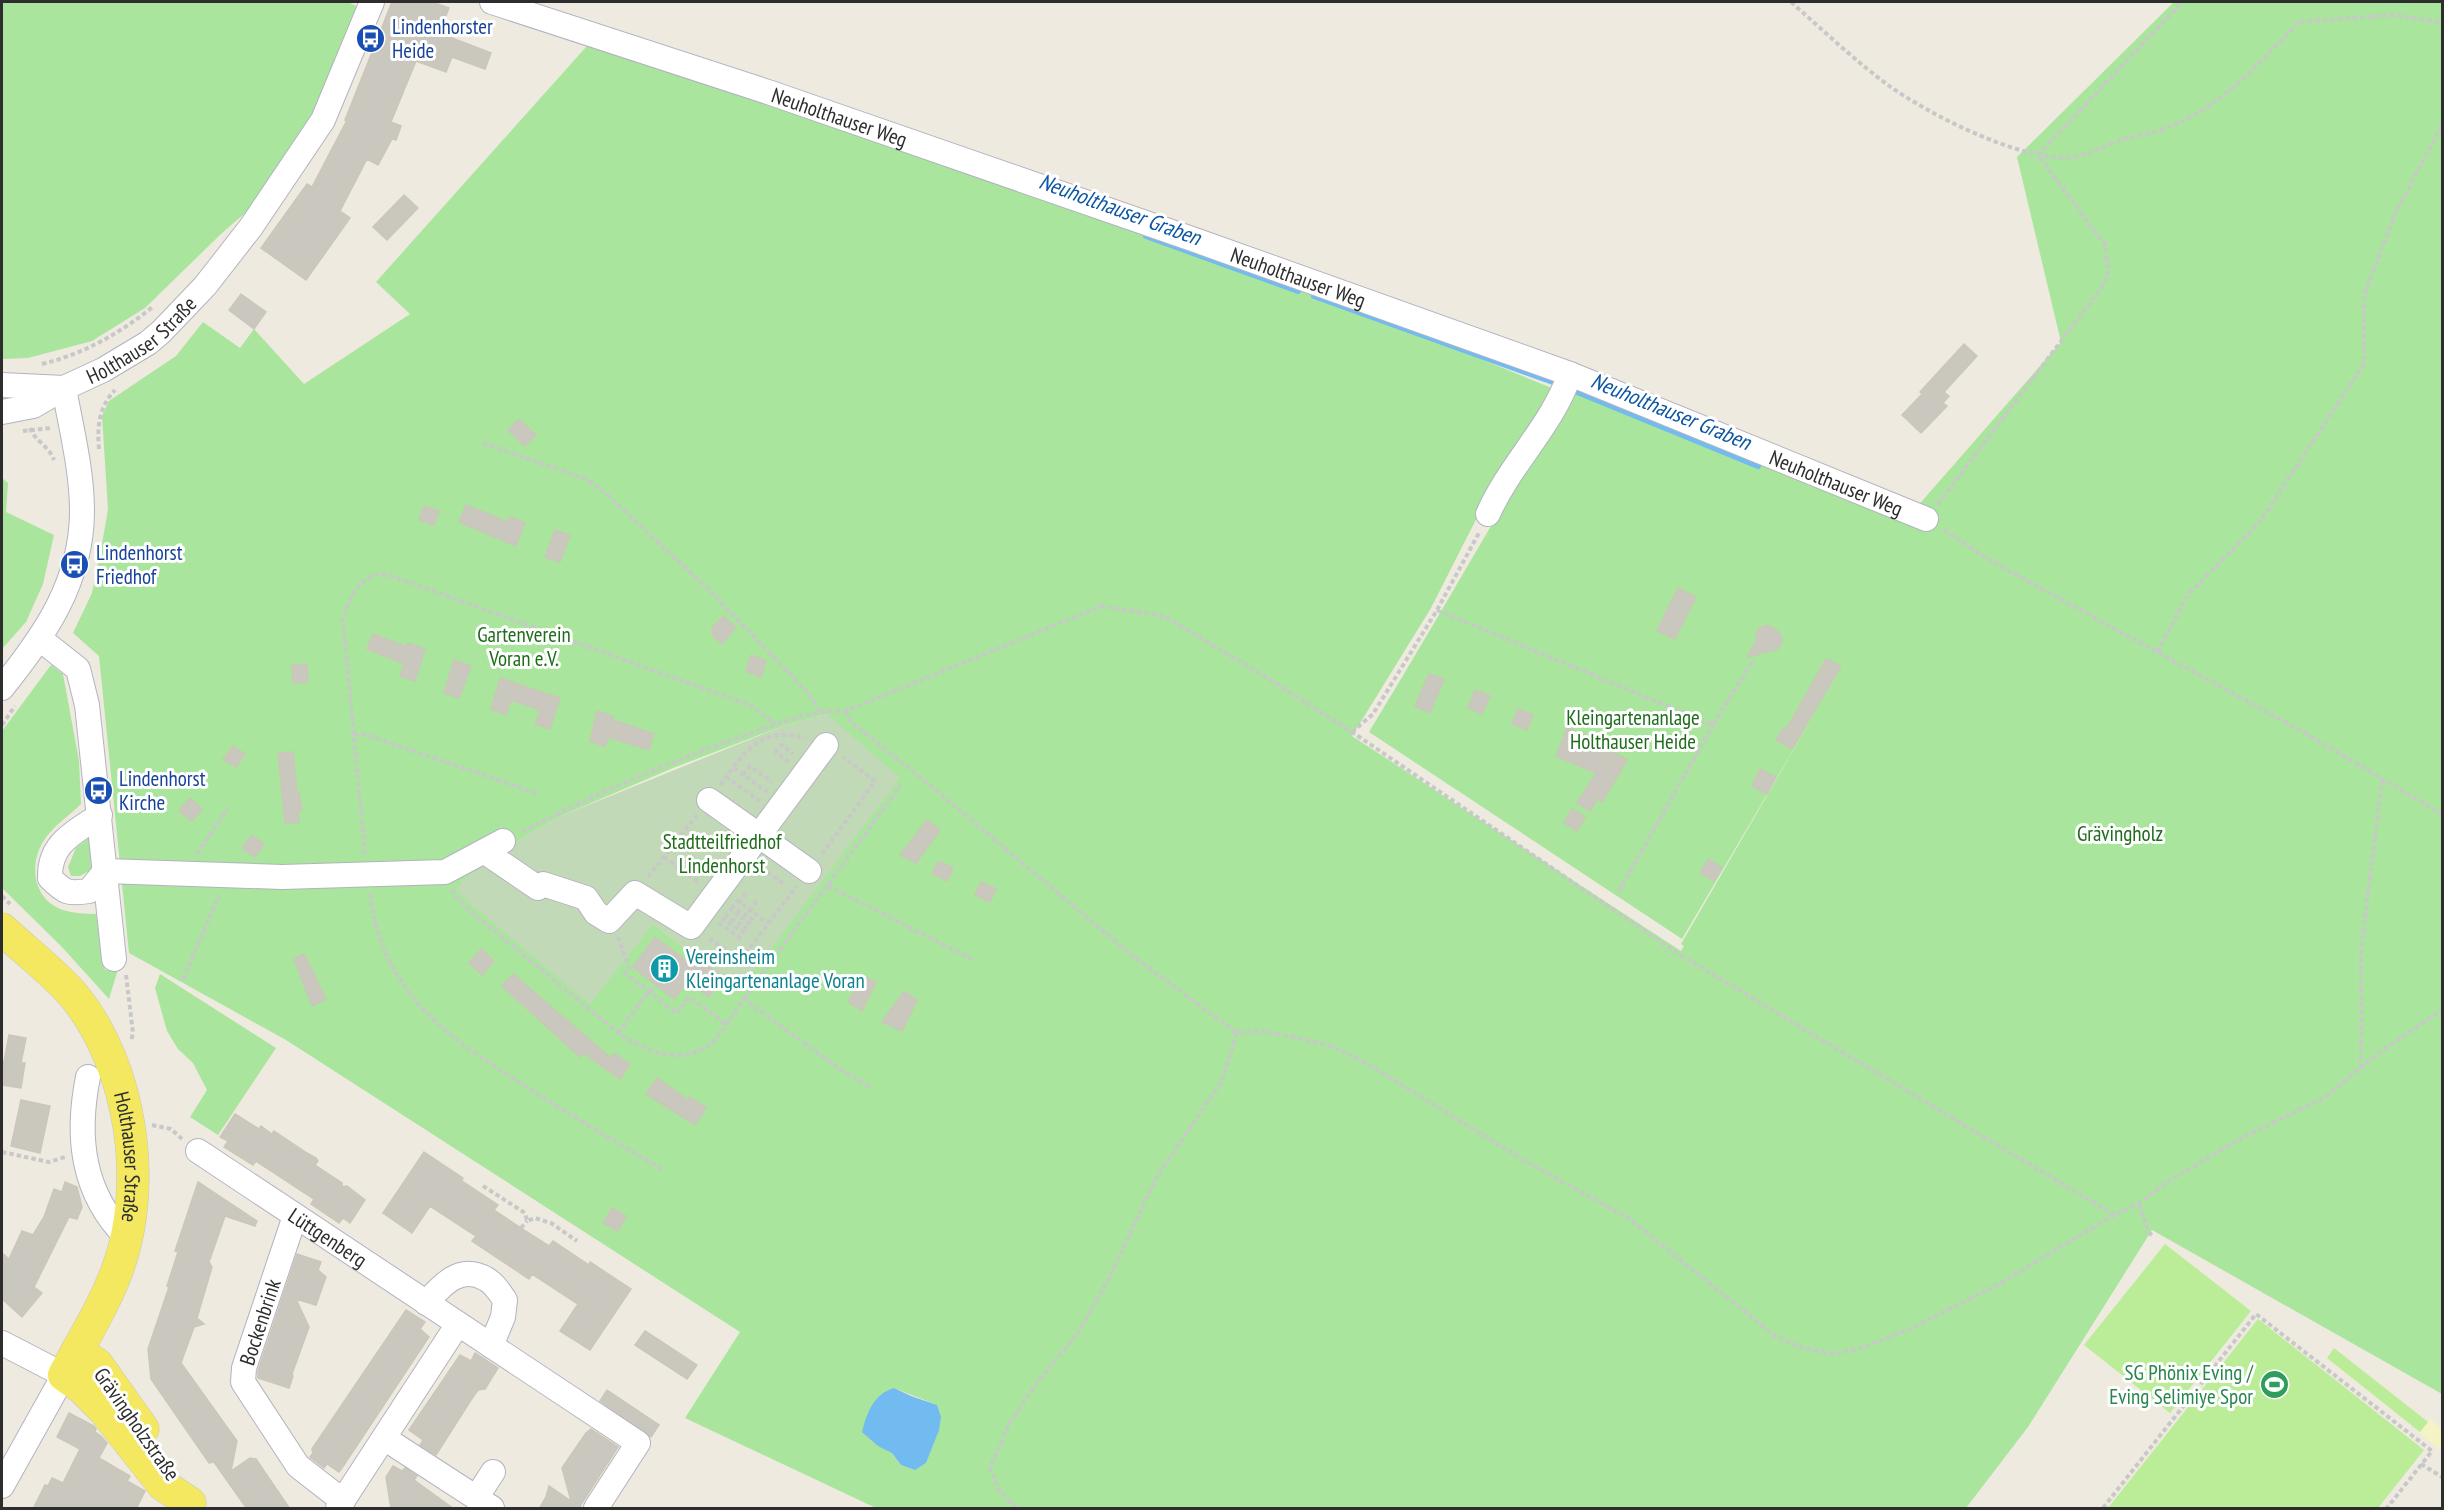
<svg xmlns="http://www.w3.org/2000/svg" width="2444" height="1510" font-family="'PT Sans Narrow',sans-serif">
<rect width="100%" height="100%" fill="#eeeae0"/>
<path fill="#a9e59c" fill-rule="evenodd" d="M2,2H348L368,12L286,178L223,232L145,308L92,341L28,358L2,359Z
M2174,2H2442V1394L2152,1230L2028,1427L1966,1508H876L685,1418L740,1332L286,1040L129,953L99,656L73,633L92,593L101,550L108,509L102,416L109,401L176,356L203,322L240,348L254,329L304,384L410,314L376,282L595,37L1265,271L1554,389L1491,490L1431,608L1352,736L1681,951L1684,946L1681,944L1815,713L1682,939L1369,732C1439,617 1505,500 1575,385L1909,516L2061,342L2017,157ZM827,714L723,977L653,924L511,845L561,816L673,768L783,726ZM894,1388L937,1405L926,1463L915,1469L901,1465L892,1453Z
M2,478L8,483L6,512L54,535L43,584L26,622L2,649Z
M51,665L63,674L79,761L81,804C70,815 56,824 47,836C28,860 31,899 63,910C73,913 85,914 96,914L105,970L118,969L109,999L61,946L2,888V731Z
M90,837L91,870L80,876H71L68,867L76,848Z
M160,974L276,1048L218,1135L190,1117L207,1090L193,1063L178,1049L167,1031L155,988Z"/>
<path fill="#f3f3c3" d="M2430,1419L2442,1429V1444L2439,1449L2419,1433Z"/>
<path fill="#c2d9b7" d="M827,714L900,778L740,990L653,924L590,1004L473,906L457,890L463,880L511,845L561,816L783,726Z"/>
<path fill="#bbec98" d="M2165,1244L2251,1311L2170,1413L2084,1345Z
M2258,1319L2424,1450L2378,1508H2108Z
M2334,1348L2428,1422L2420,1432L2327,1358Z"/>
<path fill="#72bbf1" d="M894,1388L911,1396L937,1405L941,1417L939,1430L926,1463L915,1470L901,1465L892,1453L878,1446L862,1432C867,1412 874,1394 894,1388Z"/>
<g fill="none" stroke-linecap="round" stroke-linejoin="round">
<path stroke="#72bbf1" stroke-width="6" d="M1146,236L1298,291
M1314,296L1553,382
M1570,389L1758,466"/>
</g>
<path fill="#cac8be" stroke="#cac7b9" stroke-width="1.5" d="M392,2H432L449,8L439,33L491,53L485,69L452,57L446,72L416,61L391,122L401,126L396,140L392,139L378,165L367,159L340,211L350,218L306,280L261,248L307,184L312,187L347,120H345Z
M404,195L418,208L387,240L373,227Z
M241,294L266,312L254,329L229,310Z
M1964,344L1977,356L1944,392L1949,396L1943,403L1947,406L1921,433L1902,415L1922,394L1920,392Z
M519,419L536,435L525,446L508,430Z
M466,505L508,522L510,517L525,523L516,546L459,522Z
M424,506L439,511L434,525L419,520Z
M555,530L570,535L560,562L545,557Z
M1678,588L1696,597L1675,639L1657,631Z
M723,616L736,627L722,644L712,635V628Z
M1768,625L1779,632L1783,640L1777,649L1747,657L1756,641V634L1759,628Z
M373,634L407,647L408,643L425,649L415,681L400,676L404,664L367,649Z
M751,655L766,661L761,677L746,671Z
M1826,659L1841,666L1792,749L1776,740L1784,727L1787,728Z
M454,660L471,666L459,698L444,693Z
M307,664L308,682L293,683L292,665Z
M1429,674L1444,679L1430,713L1415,706Z
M500,678L560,698L550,729L535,724L540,710L511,700L506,715L491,709Z
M1475,690L1490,696L1482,714L1468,708Z
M1518,709L1533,715L1527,730L1512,724Z
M597,711L614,717L613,720L654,734L649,750L608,737L605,747L590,741Z
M1567,728L1586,735L1583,741L1623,757V758L1627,760L1602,802L1597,799L1590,811L1577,803L1596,773L1556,756Z
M233,746L245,754L236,767L223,759Z
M293,752L297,793H299L302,811L298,812L299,822L285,823L278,753Z
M1760,769L1776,777L1767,794L1752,786Z
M190,798L202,809L192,821L179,811Z
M1572,809L1585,817L1577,831L1564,823Z
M927,820L940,830L916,863L900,855Z
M252,835L264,844L255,857L242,848Z
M1708,859L1722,868L1714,881L1700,873Z
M938,861L953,868L947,881L932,874Z
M981,882L996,889L990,902L975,895Z
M655,937L692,965L697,958L723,977L709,997L687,982L674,999L633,967Z
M481,949L494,961L482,975L469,963Z
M304,954L326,999L312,1006L294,959Z
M513,974L611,1058L614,1053L630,1064L620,1079L583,1053L580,1057L502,986Z
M861,976L876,982L862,1011L848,1002Z
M904,991L917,1000L902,1031L882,1022Z
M9,1035L26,1038L21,1063H25L21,1088L2,1085V1061L4,1062Z
M657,1078L688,1100L690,1097L706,1108L695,1125L646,1094Z
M21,1100L50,1106L40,1153L11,1146Z
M235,1114L259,1129L261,1126L272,1134L274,1131L307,1153L316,1158L318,1161L315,1165L342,1183V1187L347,1186L365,1200L350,1223L343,1218L339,1223L311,1204L314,1199L256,1161L253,1165L224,1147L228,1141L220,1137Z
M424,1152L463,1178L462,1181L498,1205L494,1210L521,1228L549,1246L553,1241L589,1265L590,1262L631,1289L590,1350L560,1331L578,1304L532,1274L529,1279L472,1241L476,1236L430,1206L412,1233L383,1213Z
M65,1182L77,1187L82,1207L77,1219L69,1217L34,1287L42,1293L22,1317L2,1299V1253L9,1259L22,1231L33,1235L44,1217L54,1189L62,1192Z
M198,1182L257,1221L255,1226L225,1216L209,1262L212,1267L197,1318L204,1324L194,1327L181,1363L237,1441L231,1471L250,1458L256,1459L290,1509H247L214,1462L209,1463L151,1379L148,1349L169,1287L167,1286L178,1252L175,1251Z
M612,1208L626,1216L618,1231L603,1223Z
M297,1254L321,1262L318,1270L326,1277L316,1305L296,1299L309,1327L292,1374L293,1376L289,1388L258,1378V1371Z
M406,1310L425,1322L420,1329L429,1337L344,1465L339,1472L327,1464L324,1468L310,1457L313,1453L312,1449Z
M645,1331L697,1365L687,1379L635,1345Z
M475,1353L498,1368L485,1389L478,1390L471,1400L436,1455L420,1445L423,1440L409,1430L460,1355L471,1361Z
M607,1390L659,1425L651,1437L600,1401Z
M69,1413L94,1426L96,1429L95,1432L101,1436L107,1443L99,1458L130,1476L127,1481L145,1491L136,1509H33L45,1485L48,1486L52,1478L63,1483L80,1449L57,1437Z
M591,1429L618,1447L580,1506L582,1509H539L546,1497L549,1486L571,1501L562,1468L586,1433Z
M393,1466L402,1471L405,1468L417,1476L414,1480L454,1509H391L386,1477Z"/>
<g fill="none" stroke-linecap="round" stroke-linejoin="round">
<defs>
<g id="minor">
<path id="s1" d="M492,2L771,93L1195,240L1570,374L1926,519"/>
<path d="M2,385L64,388"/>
<path id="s2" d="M2,412L33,406L64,388L103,370L148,343L161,332L205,286L251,227L323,120L372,2"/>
<path d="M1488,514C1510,464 1552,426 1570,374"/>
<path d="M40,639L78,669L87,705L114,959"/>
<path d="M2,688C44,636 82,582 82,511C82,470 71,428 64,388"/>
<path d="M709,800L809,871"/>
<path d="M100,815C74,833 49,843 50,878C65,893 68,894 89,891L105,871"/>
<path d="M485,852L538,888L543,884L586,898L596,913L609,921L635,893L691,927L826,745"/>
<path d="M105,871L282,877L445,872L503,841"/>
<path d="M88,1077C76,1137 82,1193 127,1238"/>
<path id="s3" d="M198,1151L638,1443L596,1508"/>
<path d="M295,1216L244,1368L243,1382L298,1466L343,1501"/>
<path d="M426,1303C442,1285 460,1264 486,1279C494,1283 500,1293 505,1300L503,1317L491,1346"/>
<path d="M2,1343L64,1375L2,1486"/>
<path d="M384,1438L492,1508"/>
<path d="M476,1498L493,1472"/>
<path d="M338,1508L458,1324"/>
</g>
<g id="major">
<path id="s4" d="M2,929C23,949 57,975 75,997C131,1067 148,1181 119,1265C106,1303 83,1339 64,1375L82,1388L104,1410L163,1485L190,1503"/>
<path d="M77,1351L97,1364L143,1429"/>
</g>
</defs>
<use href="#minor" stroke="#b3b3c0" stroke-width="26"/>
<use href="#major" stroke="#c8c8c8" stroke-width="33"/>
<path stroke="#c8c8c8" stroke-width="4" stroke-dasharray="4.5 3" stroke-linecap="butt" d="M1791,2C1823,30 1854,60 1888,85C1928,114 2023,163 2073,157C2088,155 2109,144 2124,139C2140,135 2158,132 2173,125C2223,104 2262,62 2298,22L2392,15L2442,22
M2038,155L2182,2
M42,364C84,354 120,333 154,306
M30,428C34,440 49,446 54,460
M23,431L51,428
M483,443L588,480L603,491L707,588L809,694L820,711
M99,449C97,426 99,407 115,390
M1938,504L2105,283L2108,269L2105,245L2038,155
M1944,530L1991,561L2298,729L2442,814
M1437,610L1713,725L1754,659
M2157,652L2188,595L2259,523L2364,364V295L2395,214L2442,125
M846,711L851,722L937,791L1129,953L1237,1033L1263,1031L1307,1040L1336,1048L1371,1066L1530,1164L1627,1217L1775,1336L1800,1347L1832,1354L1861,1348L1910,1329L1999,1284L2114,1215L2139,1204L2165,1183L2245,1136L2324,1098L2380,1052L2442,1010
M2,725L15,706
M1352,732L1373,714L1437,610L1480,531
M354,734L367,735L536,793
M789,762L776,752L782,745L793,754
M734,768L767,792
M743,775L750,766L772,782
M726,777L760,801
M720,785C744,753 760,725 805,738
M522,832C592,795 665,764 740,737C775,725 809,709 846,711L1101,606L1164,616L1261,674L1352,732L1677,953L2114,1215
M197,854L228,808
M365,854L343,620C347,603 359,575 380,574C384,574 390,576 394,577L750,705L775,724
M822,854L875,781L843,757
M664,857L700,883
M761,868L783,883
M648,877L697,815
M828,886L976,961
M452,889L454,895L470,911L618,1033C644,1050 676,1065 706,1047C719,1039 735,1012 744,999L840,1069L872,1088
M1619,891L1713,725
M370,894C383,994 447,1037 525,1086C570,1115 616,1142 663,1170
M2,896L10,904
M736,900L768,923
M739,903L747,892
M731,905L756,922
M729,908L753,926
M750,911L757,900
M725,914L750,931
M722,918L746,934
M719,923L743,940
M618,937L629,968L625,973L677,1013L689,997L726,1024
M709,939L741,959L797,886
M126,975L133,1033L131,1041
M183,980L219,895
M744,999L901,785
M618,1033L644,997L657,985
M2361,1067V950L2382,780
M152,1125L171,1129L182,1139
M2,1152L49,1162L65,1157
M483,1186L525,1213L527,1221L535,1218L551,1223L577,1241
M2139,1204L2149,1233L2152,1235
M521,1228L527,1221
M2421,1464L2442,1477
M1016,1508L999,1490L990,1468L1010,1422L1040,1379L1078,1333L1109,1278L1156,1178L1222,1081L1237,1033
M2103,1508L2256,1314L2432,1451L2387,1508"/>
<use href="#minor" stroke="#fff" stroke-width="24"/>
<use href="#major" stroke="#f3e860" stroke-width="32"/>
</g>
<defs>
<symbol id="bus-disc" viewBox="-11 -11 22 22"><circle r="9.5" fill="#1a4fb4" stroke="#fff"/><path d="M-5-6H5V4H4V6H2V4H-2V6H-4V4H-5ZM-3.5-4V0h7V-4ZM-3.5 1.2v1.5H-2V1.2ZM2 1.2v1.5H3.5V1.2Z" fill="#fff"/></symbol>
<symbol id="building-disc" viewBox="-11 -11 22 22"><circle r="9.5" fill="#0f9aa8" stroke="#fff"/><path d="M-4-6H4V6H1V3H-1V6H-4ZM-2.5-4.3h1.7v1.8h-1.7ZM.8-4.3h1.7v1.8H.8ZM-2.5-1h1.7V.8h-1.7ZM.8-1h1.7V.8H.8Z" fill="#fff"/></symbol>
<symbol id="stadium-disc" viewBox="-11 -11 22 22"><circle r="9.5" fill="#2e9e5b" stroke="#fff"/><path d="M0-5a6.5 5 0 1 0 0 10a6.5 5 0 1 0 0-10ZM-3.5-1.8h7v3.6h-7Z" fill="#fff"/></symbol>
</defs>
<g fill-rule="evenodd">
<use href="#bus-disc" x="354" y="22" width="33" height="33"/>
<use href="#bus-disc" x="58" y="548" width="33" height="33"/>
<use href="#bus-disc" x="82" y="774" width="33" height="33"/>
<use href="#building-disc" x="648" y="952" width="33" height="33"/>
<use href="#stadium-disc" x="2258" y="1368" width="33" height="33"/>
</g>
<g text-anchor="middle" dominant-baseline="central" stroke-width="6" stroke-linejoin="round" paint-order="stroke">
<g font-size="21" fill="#164399" stroke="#fff" text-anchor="start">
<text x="392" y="26">Lindenhorster<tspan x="392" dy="24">Heide</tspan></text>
<text x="96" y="552">Lindenhorst<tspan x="96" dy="24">Friedhof</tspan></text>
<text x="119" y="778">Lindenhorst<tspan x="119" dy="24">Kirche</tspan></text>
</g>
<g font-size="21" fill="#2d2d2d" stroke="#fff">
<text stroke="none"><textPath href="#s1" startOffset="366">Neuholthauser Weg</textPath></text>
<text stroke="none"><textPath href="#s1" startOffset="852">Neuholthauser Weg</textPath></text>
<text stroke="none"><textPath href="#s2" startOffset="159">Holthauser Straße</textPath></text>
<text stroke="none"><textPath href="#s1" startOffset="1428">Neuholthauser Weg</textPath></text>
<text stroke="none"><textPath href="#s4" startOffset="272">Holthauser Straße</textPath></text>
<text stroke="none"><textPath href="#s3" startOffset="156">Lüttgenberg</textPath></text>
<text transform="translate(260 1322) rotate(-72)">Bockenbrink</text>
<text transform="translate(137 1424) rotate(55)">Grävingholzstraße</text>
</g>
<g font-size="21" fill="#1e6d1a" stroke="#fff">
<text x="524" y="634">Gartenverein<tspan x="524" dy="24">Voran e.V.</tspan></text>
<text x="1633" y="717">Kleingartenanlage<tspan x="1633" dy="24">Holthauser Heide</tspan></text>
<text x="2120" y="833">Grävingholz</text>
<text x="722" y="841">Stadtteilfriedhof<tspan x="722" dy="24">Lindenhorst</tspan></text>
</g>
<g font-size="21" fill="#0d838f" stroke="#fff" text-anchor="start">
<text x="686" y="956">Vereinsheim<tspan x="686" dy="24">Kleingartenanlage Voran</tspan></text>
</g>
<g font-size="21" fill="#27864d" stroke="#fff" text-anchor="end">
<text x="2253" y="1372">SG Phönix Eving /<tspan x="2253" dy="24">Eving Selimiye Spor</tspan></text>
</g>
<g font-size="22" font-style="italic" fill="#0c56a3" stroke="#fff">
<text transform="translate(1120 209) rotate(20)">Neuholthauser Graben</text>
<text transform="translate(1671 411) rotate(22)">Neuholthauser Graben</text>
</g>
</g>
<rect width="2444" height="1510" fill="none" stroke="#2d2d2d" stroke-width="6"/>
</svg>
